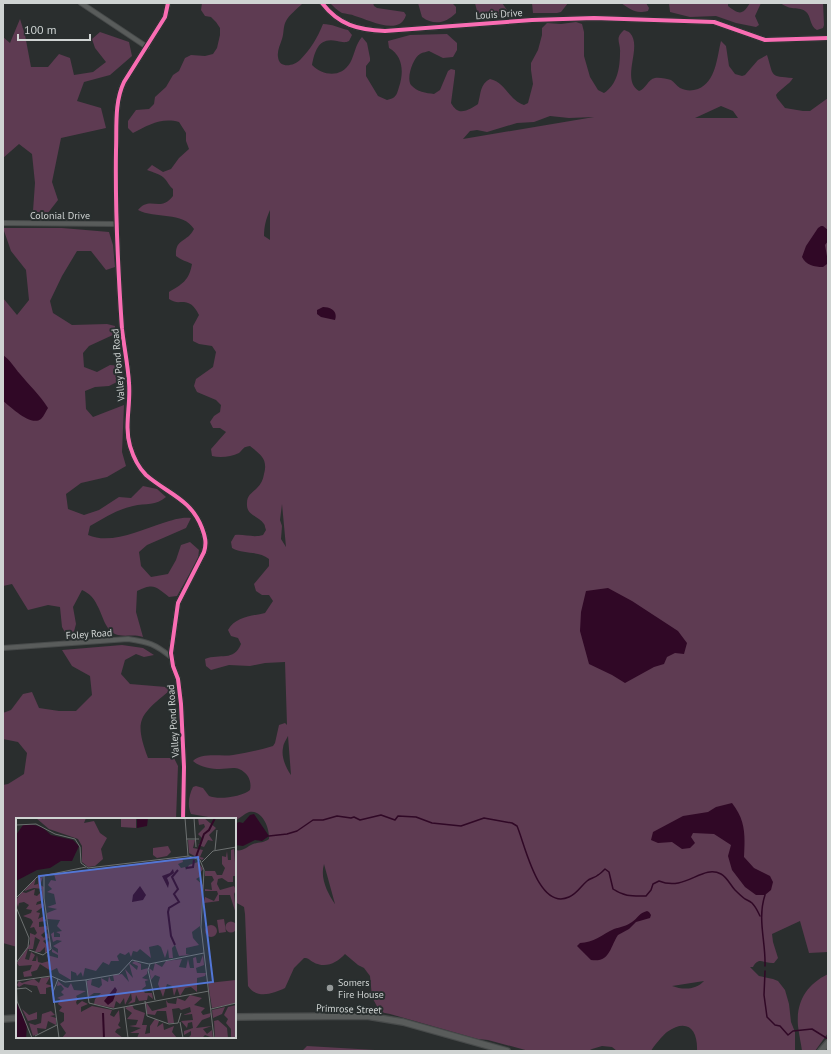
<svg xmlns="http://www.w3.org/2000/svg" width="831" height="1054" font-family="'PT Sans',sans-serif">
<rect width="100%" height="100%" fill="#2a2e2e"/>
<path fill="#5e3b52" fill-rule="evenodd" d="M202,3H303C298,8 289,15 286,21C283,26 284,34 282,39C280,45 277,51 278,57C279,69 294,66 300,60C310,50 318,37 323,24C332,24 339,28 348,30L352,35L349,41C345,43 342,42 337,41C319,37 315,50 312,65C323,76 341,78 350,63C355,54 355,45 362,37L367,43L370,58V61L366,66V76L378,96L387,100C389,99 392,99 393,98C397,96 398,90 399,87C404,72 403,56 389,48L388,41L410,35L447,34L457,43V50L453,57L443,58L429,51C427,52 423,52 420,54C413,58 406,78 411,85C417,92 426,93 434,94L440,90L448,71L451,69L455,70V73L451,103C452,105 455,109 457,110C463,114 474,107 478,104C481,93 480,84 490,79C505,82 509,100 524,105L528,103L533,84L531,70V63L538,50L542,35V28L547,23L561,24L576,22L582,24L584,32V56L590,77L598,90L604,93C617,85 620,68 620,53C621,42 614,39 624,30C626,31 628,31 630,33C643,47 620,79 639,91C646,89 648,79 655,78C659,77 667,79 671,80C674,82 677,86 680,88C686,91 692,91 698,89C716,82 717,57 721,41L726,46L729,66L735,74L742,76L745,75L758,60L767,55C774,77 769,76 793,78C789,85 781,88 776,95L777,98L785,108L803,111H810L828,98V952L809,953L800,921L772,934L773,942L778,958L774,963C764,964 759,956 753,967H750L759,976L773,979L778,981L785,990L789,1004L791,1022L795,1032V1051H697C698,1029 687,1018 667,1032C663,1035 653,1047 651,1051H617L612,1047L602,1046L592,1049L588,1051H529L488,1040L478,1039L390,1014L380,1012L372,997L370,976L364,968L358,965L345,954C337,963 325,969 313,962C309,960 309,958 304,958L294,968L285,988C273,994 256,999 248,986L245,914L244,907L235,902V850C243,852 246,847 253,844C259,842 264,843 269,839C270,828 262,809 249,812C244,814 240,818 235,821V819H220L191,814C187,805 189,795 193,787L196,786L203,788L209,796C218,800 242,797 250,790C252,781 248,773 239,769C234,767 226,769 220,769C212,769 199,767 193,761C202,752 221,757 233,755C246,753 260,750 273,746L275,743L279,725L285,723L287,725L285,662L265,663L250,666L229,665L211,670L206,666L205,659C220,653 234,662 241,644L238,638L231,636L228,630C235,617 252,616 265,613L273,601L269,595H262L256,591L254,584L269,566V559C258,550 244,555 232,548L231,542L235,535C245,534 253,538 263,535L266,530C265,528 265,525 264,524C258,515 246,516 247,503C247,495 252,493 257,488C261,484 263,480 264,474C268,459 261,455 250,446C242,447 244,449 239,453C231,457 220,458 212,456L211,449L226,432L220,428H213L210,422L214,416L220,412L221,405L216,400L197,392L194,386L196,379L213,367L216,352L212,346L199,344L193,341V326L199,315C197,311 193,304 188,303C181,300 178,305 169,299V292C182,284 189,281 192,264C186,261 181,260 176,256C175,238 187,243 194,229C183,211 155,219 138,210C150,195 160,213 173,196V189C169,186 168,182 165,179C161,174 152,172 147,170L152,165L163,172L171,169L179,158L189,149L186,141V133L179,122C162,117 148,125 133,133L128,128V121L136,110L149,109L154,104L155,97L166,87L173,75L179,71L185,58L191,55L205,56L213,54L217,48L220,35V28L216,22L211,17L205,16L201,10ZM721,106L733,111L738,118H695ZM550,116L569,118L594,117L463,139L470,131L477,130L487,132L517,123L534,122ZM270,210V240L264,236C264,226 266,219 270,210ZM282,504L286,547L281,539L282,526L280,520ZM288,736L291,775C286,768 281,757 283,748C283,744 286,740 288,736ZM324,864L335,904C327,892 320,878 324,864ZM704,981C696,990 683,990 672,986Z
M330,3H373L374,6L377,8L404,12L406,15C400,37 367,19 355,16C351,14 346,14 342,13C338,11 333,6 330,3Z
M418,3H452L456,7V13C446,23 434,26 422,17Z
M475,3H502L507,10C505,20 490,17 482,17L477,11Z
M532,3H568L561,12L557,13H533Z
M621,3H646L649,8L648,11C635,14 632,10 621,3Z
M669,3H728V6C739,14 742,16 750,3H761L755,16L759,25L756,27L736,23L716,16L690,17L670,12Z
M780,3H823L824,25L823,28L817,30C809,26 812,16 805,11C801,8 797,9 792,8C788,8 784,5 780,3Z
M20,19L25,35L31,67H48L59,54L70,58L74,75L93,72L106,62L95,48L92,39L100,32L129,42L132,56L110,75L84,82L77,101L101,108L106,128L61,138L52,182L58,200L44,218L33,211L35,183L32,154L19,144L3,158V37L10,43Z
M3,228H62L109,232L113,245L115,267L106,270L91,251H77L62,276L50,301L53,313L72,325L107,324L115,326V334L89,346L83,353L84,367L97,372L110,365L121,366L123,379L109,386L95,387L85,391L86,409L93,417L124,405L122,452L126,466L107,477L81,483L66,494L68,509L84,515L99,510L119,497L131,498L143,486L157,489L166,497C156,506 146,503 133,506C118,509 104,518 90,526L88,535C111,545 140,530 163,523C173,520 181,517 191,518L186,528L147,545L139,552L141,566L151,577L168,574L176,560L181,545L190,542L199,550L198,559L177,596L169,597C155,586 154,583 137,591L136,612L143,637C133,634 127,637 118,635C105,632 103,615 97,605C94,598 89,593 82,590L73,607L76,624L72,639L68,638L62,627L60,607L48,605L28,610L12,584L3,586V298L17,315L29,300L26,270L11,251Z
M122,645L143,648L154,655L144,657L136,654L125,660L121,674L130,684L166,687L169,691C139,716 134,720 148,758H174L178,766L176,819H17V947L3,943V785L8,784L24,774L27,753L18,742L3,739V713L11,710L23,694L32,692L39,708L59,711H76L92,695L90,676L72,666L62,650Z
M828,974V1033L815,1051H802C801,1043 799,1035 798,1026C796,1002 806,985 828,974Z
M307,1046L375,1050L376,1051H302Z"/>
<path fill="#300826" d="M821,226H823L828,230V241L825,245L828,262L827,264L823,267C814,267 806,265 802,257L806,246L818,228Z
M323,307C331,307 338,311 335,320L321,317L317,314V310Z
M3,355C10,360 14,367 20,374C29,385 40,395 48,408C46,411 44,416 41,419C31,427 11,407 3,401Z
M608,588L632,601L678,631L687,643L684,654L675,653L667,657L664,664L654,667L625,683L612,675L589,664L580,631L581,612L586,591Z
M732,803C746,821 745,835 744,857L754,868L770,876L773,882L771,890L765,895H756L745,887L732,870L728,856L731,845L714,834L693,833L691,837L695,843L690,848L682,849L672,842L658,843L651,840L653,832L683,816L708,812L716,807Z
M254,814L269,836L262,841L255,840L243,846L235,845V824L239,822L243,823L250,815Z
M647,911L649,912L651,915L650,918L636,922L629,929L618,935C610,947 610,963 591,960L577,946L580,943C593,943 603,934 614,929C620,927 627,926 632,922C638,918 639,913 647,911Z"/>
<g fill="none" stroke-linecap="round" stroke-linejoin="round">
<path stroke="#300826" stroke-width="1.5" d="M269,836L287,834L297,831L313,820H323L337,816L351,818L354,817L360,820L381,815L395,820L398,816L416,817L432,823L461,826L484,818L512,823L517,826C525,844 538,911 569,897C577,894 581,886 587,881C590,878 595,878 598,875C600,874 603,871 605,869L609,872L613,889C625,897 632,896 646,896L651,890L653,884L659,881C686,892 702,864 721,874C727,877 731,886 735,890C738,893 741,896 745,899C747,900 750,901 752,903C756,907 758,912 760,916
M765,895C757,919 766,942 765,966
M765,971L764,995L767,1017L775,1025L780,1026L788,1035L793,1031L812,1029L828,1039"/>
<defs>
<path id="street" d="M81,3L147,47
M168,3L165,17L124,82C114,103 117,128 116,150C115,210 118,270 122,329C124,347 128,365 129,383C131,404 124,426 130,446C133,456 139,468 146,475C168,494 191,499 202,528C205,536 207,543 204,552L178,603L171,653L173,666L178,679L181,704L184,767L183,819
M322,3C339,25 358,30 385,31L532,20L594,18L714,22L765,40L828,38
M3,223L117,224
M3,648L128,639C149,642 155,644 171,657"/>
<path id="secondary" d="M235,1017L367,1016L403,1022L507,1051
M3,1019L17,1018
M821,1051L828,1043"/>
</defs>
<use href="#street" stroke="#484b4b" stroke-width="6"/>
<use href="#secondary" stroke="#484b4b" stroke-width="8"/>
<use href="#street" stroke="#595c5b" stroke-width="4"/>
<use href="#secondary" stroke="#595c5b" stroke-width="5.5"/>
<defs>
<path id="cycleway" d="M168,3L165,17L124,82C114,103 117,128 116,150C115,210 118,270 122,329C124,347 128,365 129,383C131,404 124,426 130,446C133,456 139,468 146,475C168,494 191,499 202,528C205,536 207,543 204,552L178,603L171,653L173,666L178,679L181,704L184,767L183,819
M322,3C339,25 358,30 385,31L532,20L594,18L714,22L765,40L828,38"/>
</defs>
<use href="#cycleway" stroke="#292f2f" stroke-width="6"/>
<use href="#cycleway" stroke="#f96db3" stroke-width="4"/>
</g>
<circle fill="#959999" stroke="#292f2f" stroke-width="1.5" cx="330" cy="988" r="4"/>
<g text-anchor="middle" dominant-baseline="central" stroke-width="4" stroke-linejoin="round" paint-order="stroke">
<g font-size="10" fill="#cfd3d2" stroke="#292f2f">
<text transform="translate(499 14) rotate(-4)">Louis Drive</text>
<text x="60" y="215">Colonial Drive</text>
<text transform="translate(118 365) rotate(-95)">Valley Pond Road</text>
<text transform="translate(89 634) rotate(-4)">Foley Road</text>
<text transform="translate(173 721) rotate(-94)">Valley Pond Road</text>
<text transform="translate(349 1009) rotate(2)">Primrose Street</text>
</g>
<g font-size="10" fill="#cfd3d2" stroke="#292f2f" text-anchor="start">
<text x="338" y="982">Somers<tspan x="338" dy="12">Fire House</tspan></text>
</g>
</g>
<g transform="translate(16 818)">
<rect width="220" height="220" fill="#2a2e2e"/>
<path d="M20,0H70L68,5L78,3L84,15L91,20L85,31L87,41L79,48L72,49L66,44V28L62,21L33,11ZM105,0H120V10L105,9ZM182,0H188L200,10L193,17L197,23L192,22L188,29L182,27L186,25V20L182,16L189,9L188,6L183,7ZM172,22H179L177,30L187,32L184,39L188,40L186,42L173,35ZM152,28L155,34L151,38L141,40L137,37V30ZM218,31L220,58H217V64H212L206,60L202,61L201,66L204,72L218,68L220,72L218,76L220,96L214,77H203V83L188,85L189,79L198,83L202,76L201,73H189V71L196,72L195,65L198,62L196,58H189V53H199L201,57H206L209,50L206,46V38L210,39L211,33L212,42H215V32ZM166,40L167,44L162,46L165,50L169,49L170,52L173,47L182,44L187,51L184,55L185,58L180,61L187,67L184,108L176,114L177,120L183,127L170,130V136L174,137L163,138L159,127L156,130L157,140H153L152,131L149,140L145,129L142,127L133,129L135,140L124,131L121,134L117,133L115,139L113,134L109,137L104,135L101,138L103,143H95L93,147L87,144L80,153L69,150L67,159L65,154L61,158L60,155L55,153V162L43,155L41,150L35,153L24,146L21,152L15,154L16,158L8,159L7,154L14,152L16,147L3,148L1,145L14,126V115L19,117L21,115L18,109L14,110L17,104L15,101L7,98L15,95L16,92L10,91L13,87L8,84L3,85L2,89L0,82L6,74L10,75L19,71L18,77L21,78L26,73V71L18,70L8,73L20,60L18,67L22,66V60L27,59L24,67L28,69L27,82L21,84L20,87L27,85L28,88L20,94L24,95L22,101L28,98L30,103L23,104V109L31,108L32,111L25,117L28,120L32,115L33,120L27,123L31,127L33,122L35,126L34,132L29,135V129L24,134H19L24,122L19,119L17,131H12L9,141L13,142L15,134L19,137L16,143H20L21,137L22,144L26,145L33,143L31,137L42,140V137L36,134V131L42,135V131L37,128L46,123L41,122L37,124L35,116L38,114V119H44V116L40,114L46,113L41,108L44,102L31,101V95L41,91L31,89L40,86L38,76L31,74L36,71L32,67L35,62L40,63L38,56ZM208,101L210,114L203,115L201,102ZM209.5 109a5.5 5.5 0 1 1 11 0a5.5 5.5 0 1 1-11 0ZM189 113a6 6 0 1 1 12 0a6 6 0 1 1-12 0ZM187,137L188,147L180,150L181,155H190L189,158L181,160V174L175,169L169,170L164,178L161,170L158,178L156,168L151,166L147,179L142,166L144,159L139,157L135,162L133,150L137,153L139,145L146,149L150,143L166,141L163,149L170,150L172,141L174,150H178L177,140L180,139L181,145H184ZM119,143L125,146V152L132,150L131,156L126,160L133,162L129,163L130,168L126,171L129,175H136L137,181L132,177L131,182L123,183L120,177L119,184L112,186L116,182L115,175L109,187L108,180L104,186L100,183L98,190L78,186L79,181L85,175H78L72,179L71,163L76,161L75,167L83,170L86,167L85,160L92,164L93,158L95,163H98L97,157L106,156L113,164L109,151L117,160L113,145L121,152L122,148L116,145ZM34,159L30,166L37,168L30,170V176H24L21,168L8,166L3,169L1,167L3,163L6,165L18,161L23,165L25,160ZM220,162V185L196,190L192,165ZM42,163L49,169L52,170L55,165L58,172L70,173L60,178L62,181L60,184L61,187L66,183L72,186L65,189V194L76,188L96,192L94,197L98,199L103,192L104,203L102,207L105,210L101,211L99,214L107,220H46L50,215L44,206L48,203V195L43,193L46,189L42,186L44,181L41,180L48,177L45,174L48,171L45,167L41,168ZM174,177L186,180L178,187L189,190L185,194L187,197L195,195L194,199L186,202L180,210L196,208L187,211L191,216L196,212L197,220L189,217L186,220H172L175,217V213L168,217V213L177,210L176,204L172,205L171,210L165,203L177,202L176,196L167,197L175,194L174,189L165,192L163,190L156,191L158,205H152L150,193H141L139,197L131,196L130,184L136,193L151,189L150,182L152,185L160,186L161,180L169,183ZM116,187L118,191L129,195L126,207H131L129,216L134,215V208L139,201L143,203L141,209L147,205L148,212L158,208L156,214L161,220H121L123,215H114L125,210L113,208L120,207L122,202L111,201L116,195L109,190ZM220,187V220H215V211L210,205L212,201L208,197L212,189ZM209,189L206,196L197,200L196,192ZM6,191L13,197L21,194V201L12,203ZM35,193L39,197L34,198L40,200V207L32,203L30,211L21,210L22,216L17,218L13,205L19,207L25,205L26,196ZM202,202L211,210L212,220H199L198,203Z" fill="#5e3b52"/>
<path d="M121,0H132L131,8L121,10ZM14,6L26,9L35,17L57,22L63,28L56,43H45L34,50L21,52L0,63V17L7,7ZM157,51L158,55L151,60L153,65L152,70L146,58L154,55ZM124,68L130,77L127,82L116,84L117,77ZM99,169L101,172L97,183L92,187L88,183ZM0,183L11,207L10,220H0Z" fill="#300826"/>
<path fill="none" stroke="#300826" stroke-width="2" d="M180,39L188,16L193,12L199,0M170,50L177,49L178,42M159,127L155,118L152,94L153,90L163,84L158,76L162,71L156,59L162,52M87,195L88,220"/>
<path fill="none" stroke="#6c7070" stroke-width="1" d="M169,0L172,38M178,0L180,29M0,7L20,6L39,16L59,21L64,29L65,45L72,50L173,38L184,42L188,52L185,109L198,220M170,21H183M199,32L201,12M186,44L197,33L220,29M0,80L21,59L70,49M0,89L13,120L12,129L0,145M13,132L27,137L35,131L28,80V57M134,146L132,152L139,182M0,159L1,183L16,220M42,161L37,174L43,220M70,162L73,185L97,191L193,173M0,163L35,158L49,164L69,162L103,156L116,142L133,146L188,135M0,171L10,170L16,174M129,183L131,198L153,206L162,205L165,195M108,189L112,220M195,191L220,185M164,204L167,220M19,218L41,207"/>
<path fill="#5276d6" fill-opacity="0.15" stroke="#5276d6" stroke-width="2" d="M182,39L197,164L38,184L23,58Z"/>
<rect width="220" height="220" fill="none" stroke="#cfd3d2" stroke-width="2"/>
</g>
<rect width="831" height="1054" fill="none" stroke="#cfd3d2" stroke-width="8"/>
<path d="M18 34v6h72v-6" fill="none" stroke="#cfd3d2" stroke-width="2"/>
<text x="24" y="34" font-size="12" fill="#cfd3d2" stroke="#292f2f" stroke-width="3" paint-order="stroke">100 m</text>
</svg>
